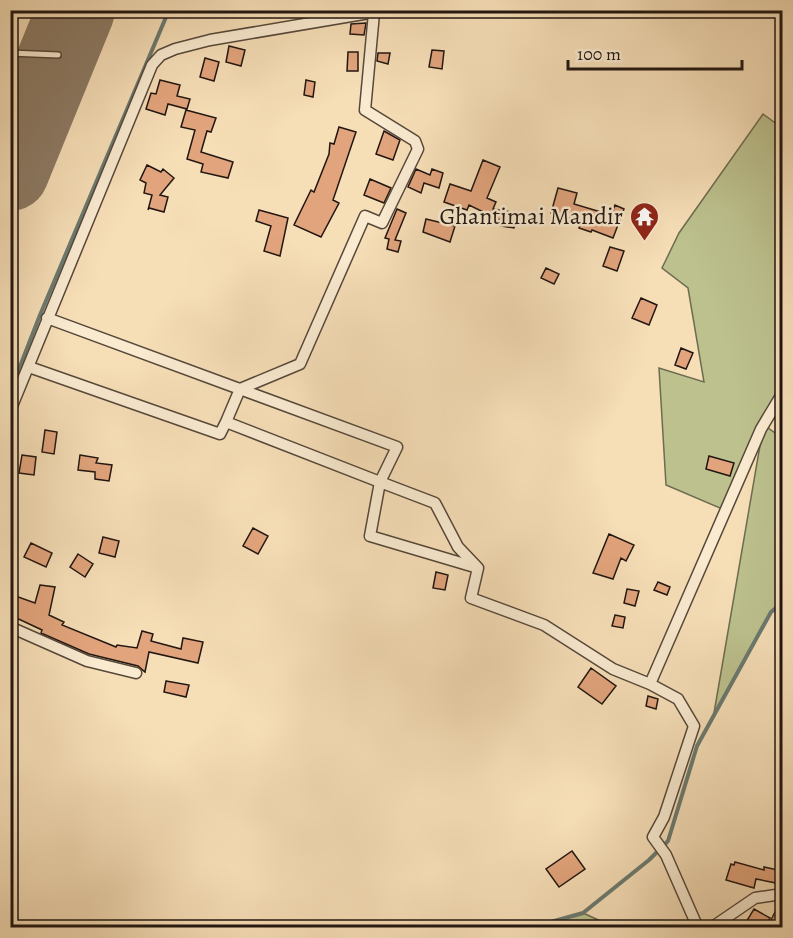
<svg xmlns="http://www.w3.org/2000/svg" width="793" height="938" font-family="Alegreya,serif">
<rect width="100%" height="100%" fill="#f6deb7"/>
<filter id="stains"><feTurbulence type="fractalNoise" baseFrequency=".00333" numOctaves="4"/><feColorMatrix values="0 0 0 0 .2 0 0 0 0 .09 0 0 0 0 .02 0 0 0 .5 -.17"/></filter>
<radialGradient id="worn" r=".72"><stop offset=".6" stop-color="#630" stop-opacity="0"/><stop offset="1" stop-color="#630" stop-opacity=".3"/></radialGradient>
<path fill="#bcc18e" stroke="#6e6c50" stroke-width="1.5" d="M763,114L782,128V394L764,425L782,438V603L771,612L714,713L763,428L727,511L666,485L659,368L704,382L688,288L662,268L679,233Z
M583,913L614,927H529Z"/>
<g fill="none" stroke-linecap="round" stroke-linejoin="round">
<path stroke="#6b7a70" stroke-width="4" d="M10,392L40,315L169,10
M529,928L583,913L649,860L668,841L697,746L771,612L782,603"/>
<path stroke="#8c7a64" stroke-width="78" d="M10,172L76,10"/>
</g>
<path fill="#e2a47c" stroke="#211611" stroke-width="1.5" d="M366,23L364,35L350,34L351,24Z
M229,46L245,50L241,66L226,62Z
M432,50L444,51L442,69L429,67Z
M348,52H358V71H347Z
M378,53H390L388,64L377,61Z
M205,58L219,62L214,81L200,77Z
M160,80L180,85L177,96L190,99L187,109L168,104L165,115L146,109L151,93L156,94Z
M306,80L315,82L313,97L304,95Z
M186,110L216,118L211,132L207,131L201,152L233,162L228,178L201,172L203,164L187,159L195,130L181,127Z
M339,127L356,132L333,200L339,203L321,237L294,225L311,190L314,192L329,154L330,143L334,144Z
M384,131L400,140L393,160L376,154Z
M483,160L500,167L487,198L496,202L493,209L517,213L514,228L501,226L502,221L469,205L467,210L444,202L450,184L471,191Z
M147,165L161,172L163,169L174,178L160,195L168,197L164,212L149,208L148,210L152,195L144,193L146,183L140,180Z
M416,169L430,175L432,169L443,173L439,188L424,183L421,193L408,187Z
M370,179L391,188L384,203L364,195Z
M558,188L577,193L574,204L611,215L615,205L624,209L613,238L592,230L591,232L579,228L581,221L551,213Z
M397,209L406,213L395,240L401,241L398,252L387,249L389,239L385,238Z
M259,210L288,218L280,256L264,251L271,226L256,221Z
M426,219L455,226L450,242L423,232Z
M610,247L624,251L617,271L603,266Z
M546,268L559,274L554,284L541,278Z
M641,298L657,305L649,325L632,318Z
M681,348L693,353L686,369L675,365Z
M45,430L57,432L54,454L42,452Z
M22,455L36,457L34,475L19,473Z
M80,455L98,458L96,463L112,465L109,481L95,479V472L78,470Z
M709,456L734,463L730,476L706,469Z
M253,528L268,536L258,554L243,546Z
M609,534L634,545L626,561L621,558L613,579L593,573Z
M103,537L119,541L115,557L99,553Z
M31,543L52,553L46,567L24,557Z
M78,554L93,564L85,577L70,567Z
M436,572L448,575L445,590L433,588Z
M658,582L670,587L667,595L654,590Z
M40,585L55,587L49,615L64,622L62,625L116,647L117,645L137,648L142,631L153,634L151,641L181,649L183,638L203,642L198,663L149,652L145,672L138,666L89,654L41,633L42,630L10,615V594L35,603Z
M627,589L639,591L635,606L624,603Z
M615,615L625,617L623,628L612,626Z
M591,668L616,686L602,704L578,687Z
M166,681L189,685L186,697L164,692Z
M648,696L658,699L656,709L646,706Z
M572,851L585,869L559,887L546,869Z
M735,862L764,870V867L778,870L776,883L756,879L754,888L726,880L731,864L734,865Z
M780,902H783V927L770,922Z
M754,909L770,918L764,927H743Z"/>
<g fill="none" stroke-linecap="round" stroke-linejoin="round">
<defs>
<path id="lane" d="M10,53L58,55"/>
<path id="street" d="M47,318L397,447L380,482L435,503L458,547L478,568L370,536L380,482L226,422L240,389L300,364L365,216L382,223L418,149L415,141L365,110L374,13
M29,367L220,434L226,422
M10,411L152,65L161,55L175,49L210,40L387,10
M478,568L471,598L544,625L613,669L650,684L761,429L782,394
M10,627L87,661L136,673
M650,684L678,699L694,726L664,817L653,837L666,855L698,928
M711,928L755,898L782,894"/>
</defs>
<use href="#lane" stroke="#56483a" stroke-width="8"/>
<use href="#street" stroke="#56483a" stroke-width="13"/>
<use href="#lane" stroke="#f9ead0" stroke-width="5"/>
<use href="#street" stroke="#f9ead0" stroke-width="10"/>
</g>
<defs>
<symbol id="temple-pin" viewBox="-11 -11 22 30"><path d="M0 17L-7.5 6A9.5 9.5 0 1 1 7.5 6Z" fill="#8f2418" stroke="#f9ead0"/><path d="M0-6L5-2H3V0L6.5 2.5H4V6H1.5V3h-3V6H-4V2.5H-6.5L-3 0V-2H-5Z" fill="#fff"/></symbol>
</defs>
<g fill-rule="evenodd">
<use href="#temple-pin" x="628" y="200" width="33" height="45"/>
</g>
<g text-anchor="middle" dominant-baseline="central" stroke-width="5" stroke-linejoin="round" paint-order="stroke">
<g font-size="24" fill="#211611" stroke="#f9ead0" text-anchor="end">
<text x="623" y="216">Ghantimai Mandir</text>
</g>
</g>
<rect width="793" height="938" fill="none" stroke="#f6deb7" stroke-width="36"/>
<rect x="12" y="12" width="769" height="914" fill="none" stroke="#211611" stroke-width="3"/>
<rect x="18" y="18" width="757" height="902" fill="none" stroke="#211611" stroke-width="1.5"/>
<path d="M568 60v9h174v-9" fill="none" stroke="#211611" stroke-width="3"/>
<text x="577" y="60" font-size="18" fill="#211611" stroke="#f9ead0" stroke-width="4.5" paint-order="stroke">100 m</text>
<rect width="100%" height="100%" filter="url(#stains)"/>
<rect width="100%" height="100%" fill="url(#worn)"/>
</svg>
